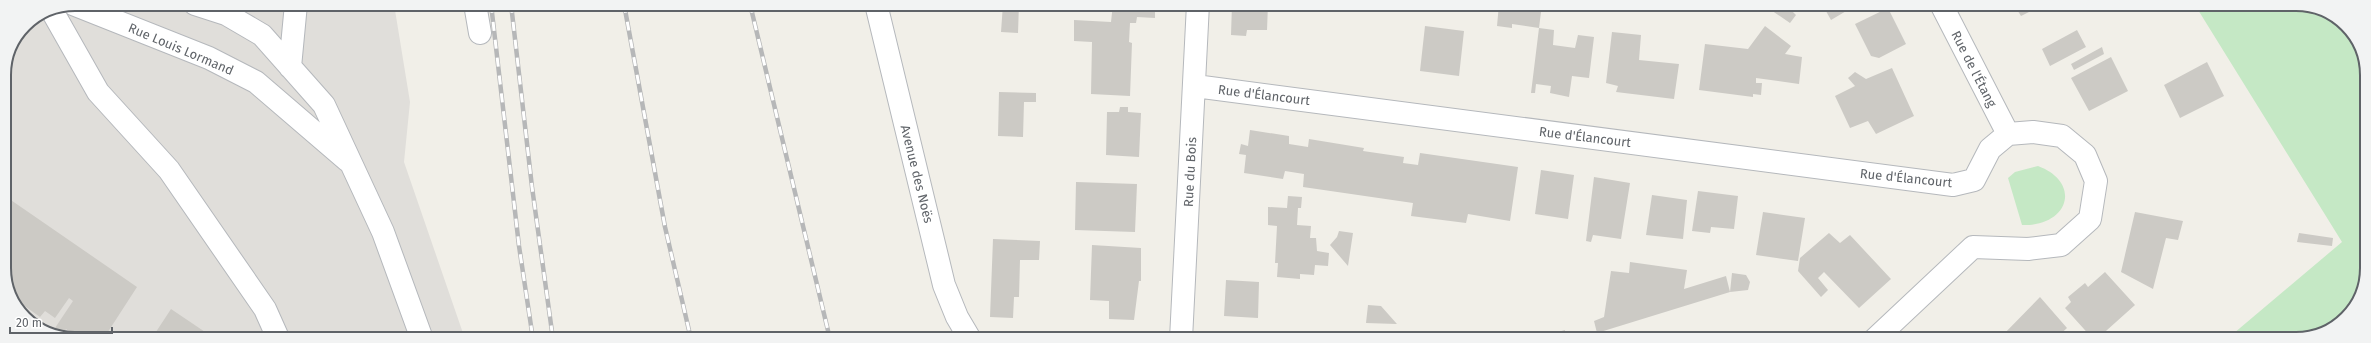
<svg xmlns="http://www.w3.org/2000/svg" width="2371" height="343" font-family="'Fira Sans',sans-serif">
<rect width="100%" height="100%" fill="#f1efe8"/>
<path fill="#e0deda" d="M75,4H394L410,102L404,162L465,339L66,338L28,321L6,286L4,75L10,48L25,25L48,9Z"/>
<path fill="#c5e8c5" d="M2195,5H2305L2343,22L2366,61V277L2343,321L2296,339H2227L2342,242Z
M2038,166C2083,183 2068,227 2022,225L2008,178L2015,172Z"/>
<path fill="#cccac5" d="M1003,4H1019L1018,33L1001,32Z
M1113,4H1155V18L1137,17L1136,23H1130L1129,42L1132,43L1130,96L1091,94L1092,42L1074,41V20L1111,22Z
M1232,4H1268L1267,30H1247L1246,36L1231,35Z
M1499,4H1542L1539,28L1512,24V28L1497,26Z
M1774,4H1785L1796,15L1790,23L1768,8Z
M1822,4H1852L1853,7L1831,20Z
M2014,5H2043L2021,16Z
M1888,8L1906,44L1879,58L1871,56L1855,24Z
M1425,26L1464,31L1459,76L1420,71Z
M1765,26L1791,46L1785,54L1802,57L1799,84L1756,78V83H1762L1761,95L1753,94V97L1699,90L1705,44L1748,49Z
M1539,28L1554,30L1553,45L1575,48L1578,35L1594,37L1589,78L1572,76L1569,97L1550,93L1551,86L1536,84L1535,93H1531Z
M2077,30L2086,47L2050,66L2042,49Z
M1612,32L1641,35L1639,60L1679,64L1674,99L1616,92L1618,86L1606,83Z
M2102,47L2104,54L2074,70L2071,64Z
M2111,57L2128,91L2089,111L2071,78Z
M2207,62L2224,96L2180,118L2164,85Z
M1892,68L1914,116L1876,134L1868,121L1850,128L1835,96L1855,86L1848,78L1855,72L1866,79Z
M999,92L1036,93V102H1024L1023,137L998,136Z
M1120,107H1128V112L1141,113L1139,157L1106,155L1107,112H1119Z
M1250,130L1289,136V144L1308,147L1309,139L1364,148L1363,151L1404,157L1403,163L1418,165L1420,153L1518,167L1510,221L1468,214L1466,223L1411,216L1413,203L1303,187L1304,174L1285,171L1283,179L1244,173L1246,155L1239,154L1241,144L1248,146Z
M1541,170L1574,175L1568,219L1535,214Z
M1594,177L1630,183L1621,239L1593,235L1591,242L1586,241Z
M1076,182L1137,184L1135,232L1075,230Z
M1698,191L1738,196L1734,229L1711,227L1710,233L1692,231Z
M1652,195L1687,200L1683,239L1646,235Z
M5,196L137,287L104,338H67L70,332L66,329L61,336L53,331L73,301L69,298L55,318L45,311L40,317L15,299L9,290L10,288L6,285Z
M1288,196L1302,197L1301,208H1298L1297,225L1311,226L1310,238H1316L1317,251L1329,253L1328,266L1315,265L1314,275L1300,274V279L1277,277L1278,263H1275L1277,226L1268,225V207L1287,208Z
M1763,212L1805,218L1798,261L1756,255Z
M2135,212L2183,221L2178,240L2166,238L2153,289L2121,272Z
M1339,231L1353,233L1348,266L1330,245L1337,237Z
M1829,233L1840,243L1850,235L1891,279L1859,308L1824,272L1818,278L1828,290L1821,297L1798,271L1800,258Z
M2299,233L2333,238L2332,246L2297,242Z
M993,239L1040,241L1039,260H1020L1019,297H1014L1013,318L990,317Z
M1092,245L1141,248V281H1139L1134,320L1109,319V301L1090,300Z
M1630,262L1687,270L1684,289L1726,276L1730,292L1597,333L1594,321L1604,317L1611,271L1629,273Z
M2105,272L2135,305L2097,339H2093L2065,308L2071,302L2068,297L2085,283L2088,287Z
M1732,273L1746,275L1750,282L1748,290L1730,292Z
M1226,280L1259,282L1258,318L1224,316Z
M2040,297L2067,328L2055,339H1987L1994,333L1999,339Z
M1368,305L1381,306L1397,324L1366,323Z
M171,309L214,338H152Z
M1565,330L1564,339H1536V338Z
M2226,333L2231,338L2221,339L2220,338Z
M1055,334L1094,336V339H1054Z"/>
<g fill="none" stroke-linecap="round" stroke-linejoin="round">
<defs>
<path id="minor" d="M73,4L209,58L256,82L348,161
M195,4L226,14L262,35L324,105L383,232L422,339
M475,4L480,33
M876,4L944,285L957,317L970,339
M1941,4L2008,134
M51,9L98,92L169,170L265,309L278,338
M290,67L296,4
M1195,86L1953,185L1974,180L1990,149L2008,134L2033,132L2062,136L2085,155L2096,181L2090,219L2061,245L2028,249L1973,247L1875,339
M1181,339L1198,4"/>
</defs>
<use href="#minor" stroke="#b5b8bc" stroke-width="24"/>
<use href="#minor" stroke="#fff" stroke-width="22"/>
<defs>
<path id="rail" d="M491,4L519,246L533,339
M511,4L532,187L553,339
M624,4L665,227L691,339
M750,4L830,339"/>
</defs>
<use href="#rail" stroke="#b6b7b8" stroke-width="4.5"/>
<use href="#rail" stroke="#fff" stroke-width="3" stroke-dasharray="9" stroke-linecap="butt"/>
</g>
<g text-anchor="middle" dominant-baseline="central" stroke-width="4" stroke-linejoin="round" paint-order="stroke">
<g font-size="13" fill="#5f6368" stroke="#fff">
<text transform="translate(181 49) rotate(23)">Rue Louis Lormand</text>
<text transform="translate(1974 69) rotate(63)">Rue de l'Étang</text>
<text transform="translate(1264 95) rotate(7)">Rue d'Élancourt</text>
<text transform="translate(1585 137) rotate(7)">Rue d'Élancourt</text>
<text transform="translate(1190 172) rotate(-87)">Rue du Bois</text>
<text transform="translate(917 174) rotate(76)">Avenue des Noës</text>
<text transform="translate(1906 178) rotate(6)">Rue d'Élancourt</text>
</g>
</g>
<path d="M0 0H2371V343H0ZM75 11H2296A64 64 0 0 1 2360 75V268A64 64 0 0 1 2296 332H75A64 64 0 0 1 11 268V75A64 64 0 0 1 75 11Z" fill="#f2f3f3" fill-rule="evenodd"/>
<path fill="none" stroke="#5f6368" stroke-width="2" d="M75 11H2296A64 64 0 0 1 2360 75V268A64 64 0 0 1 2296 332H75A64 64 0 0 1 11 268V75A64 64 0 0 1 75 11Z"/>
<path d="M10 327v6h102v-6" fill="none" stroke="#5f6368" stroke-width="2"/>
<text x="16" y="327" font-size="12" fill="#5f6368" stroke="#ffffff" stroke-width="3" paint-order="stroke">20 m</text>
</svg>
